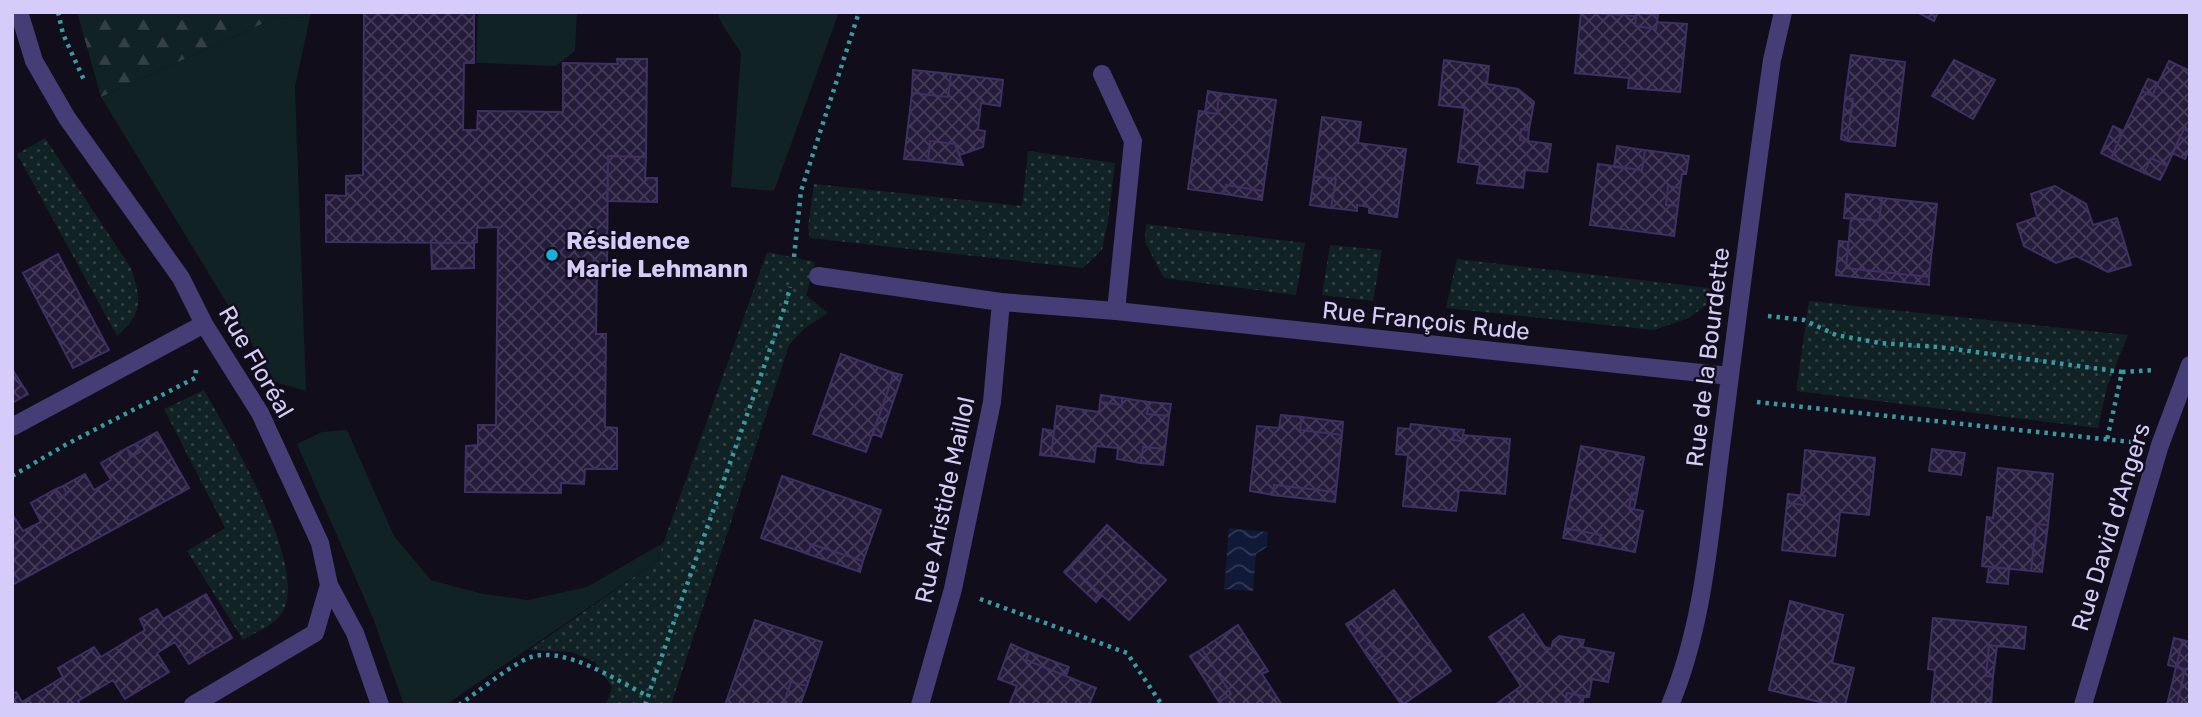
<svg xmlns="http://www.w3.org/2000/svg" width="2202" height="717" font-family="Rubik,sans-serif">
<defs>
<pattern id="grass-dots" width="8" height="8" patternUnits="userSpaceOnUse" patternTransform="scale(1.75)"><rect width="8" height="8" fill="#112224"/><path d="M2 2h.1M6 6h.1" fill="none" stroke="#334145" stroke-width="1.8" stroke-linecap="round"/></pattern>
<pattern id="forest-firs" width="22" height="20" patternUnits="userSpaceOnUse" patternTransform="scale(1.75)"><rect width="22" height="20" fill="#112224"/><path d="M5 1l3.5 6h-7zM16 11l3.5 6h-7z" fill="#334145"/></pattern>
<pattern id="water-waves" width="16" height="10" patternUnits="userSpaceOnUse" patternTransform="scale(1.75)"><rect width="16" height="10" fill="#0f1a38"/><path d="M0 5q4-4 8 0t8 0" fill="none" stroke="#313a56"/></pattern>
<pattern id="building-cross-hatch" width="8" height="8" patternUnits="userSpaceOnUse" patternTransform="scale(1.75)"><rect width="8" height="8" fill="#251b3a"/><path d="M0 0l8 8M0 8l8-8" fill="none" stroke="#443b57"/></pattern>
</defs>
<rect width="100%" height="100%" fill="#110d1b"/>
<path fill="url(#grass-dots)" d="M45,138L131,268C141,299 144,313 117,336L17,154Z
M1028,151L1115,163L1108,221L1102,250L1083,268L810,238L808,227L814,184L1022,206Z
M1146,224L1305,243L1296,295L1164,278L1145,242Z
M1330,245L1382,250L1373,301L1322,295Z
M767,252L815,262L806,295L828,313L805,328L789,345L671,705H606L612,687L595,662L571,652L529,650L657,561Z
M1457,259L1710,288L1706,305L1689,318L1654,330L1446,308Z
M1809,301L2128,335L2107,387L2098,428L1796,391Z
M204,390C227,431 316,576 279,617C271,627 253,633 243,640L187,551L225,528L164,409Z"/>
<path fill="url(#forest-firs)" d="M77,12H312L310,17L273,19L101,97Z"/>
<path fill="#112224" d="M478,12H577L575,51L556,66L476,63Z
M717,12H839L774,191L731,187L741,53L723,26Z
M310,17L295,87L306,391L275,382L101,97L273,19Z
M347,430L394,536L431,580L483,594L528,600L587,587L663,543L657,561L447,704L404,705L373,618L297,444L322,432Z"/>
<path fill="url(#water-waves)" d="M1229,528L1268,532L1267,547L1256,554L1253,591L1224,589Z"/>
<path fill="url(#building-cross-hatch)" stroke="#402f63" stroke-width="2" d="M364,12H474V63H464L463,130H477L478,111L563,112V63L618,64L617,59H647L646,157L608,156L607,267H597L596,334H606L605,427L617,428V469H585L584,484L561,483V493L465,492L466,446L478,445V425H496L498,227L477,228V242L474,243L326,242V195L346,196V176L363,175Z
M1581,12L1636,16L1635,26L1656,29L1657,22L1687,24L1680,92L1628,88L1629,78L1575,73Z
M1917,12H1938L1934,21Z
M1636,13L1658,15L1656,29L1635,26Z
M1851,55L1905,62L1895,146L1847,141L1853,99L1845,98Z
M1444,60L1489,66L1487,84L1518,89L1534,102L1529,130L1521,129L1520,140L1551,144L1547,172L1525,170L1523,188L1477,183L1480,165L1458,162L1465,108L1439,105Z
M1954,60L1995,80L1973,119L1932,96Z
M2169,61L2190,71V132L2184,129L2167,166L2151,158L2144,173L2111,158L2142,91L2152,96Z
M913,70L951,74L948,97L912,93Z
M951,74L1003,80L1000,106L981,103L978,130L985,131L983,147L960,155L955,144L930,141L928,161L904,159L912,93L948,97Z
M2148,79L2158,83L2152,96L2142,91Z
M1208,91L1219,93L1217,114L1205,112Z
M1219,93L1276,100L1263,191L1226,185L1224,194L1188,189L1199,111L1217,114Z
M1845,98L1853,99L1847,141L1841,139Z
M1322,117L1361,122L1358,143L1406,149L1397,217L1369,213V207L1357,205V211L1331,208L1336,179L1314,176Z
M2113,126L2123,131L2111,158L2101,153Z
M1521,129L1529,130L1528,141L1520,140Z
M2184,129L2190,132V147L2185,159L2172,153Z
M930,141L955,144L963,165L928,161Z
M1617,146L1645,150L1642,170L1614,167Z
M1645,150L1689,156L1686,174H1682L1680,188L1668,186L1666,205L1678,206L1674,236L1590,225L1598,164L1642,170Z
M608,156L646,157L645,178H657V202L607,201Z
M2151,158L2167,166L2160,180L2144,173Z
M1314,176L1336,179L1331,208L1310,205Z
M1226,185L1263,191L1262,200L1224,194Z
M1668,186L1680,188L1678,206L1666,205Z
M2055,186L2086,204L2093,225L2117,218L2131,265L2108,272L2076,256L2056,263L2024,246L2017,224L2037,217L2031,194Z
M1846,194L1882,198L1879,221L1844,218Z
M1882,198L1937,204L1929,277L1846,268L1851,218L1879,221Z
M1839,241L1848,242L1846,268L1929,277V285L1836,275Z
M431,243H474V268L432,269Z
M58,254L109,350L73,368L23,273Z
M841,354L894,373L866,452L813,434Z
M12,369L28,394L12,403Z
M894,373L902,375L881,437L873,434Z
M1101,395L1122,398V405L1100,402Z
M1122,398L1149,402L1147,414L1169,416L1165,449L1143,447L1141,463L1117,459L1118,448L1096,446L1094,462L1051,456L1057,406L1099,412L1100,402L1122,405Z
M1149,402L1171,404L1169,416L1147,414Z
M1281,415L1302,417L1300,430L1342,435L1336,492L1274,485L1273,495L1250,491L1257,426L1279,428Z
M1302,417L1343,422L1342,435L1300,430Z
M1411,424L1454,429L1453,440L1462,441L1463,435L1510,439L1505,494L1459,490L1456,511L1403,506L1408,455L1396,454L1398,428L1410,429Z
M1043,429L1054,431L1051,456L1040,455Z
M1454,429L1464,430L1462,441L1453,440Z
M157,432L189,488L12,585V514L23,531L41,522L31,503L54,490L59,498L67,494L63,486L85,474L94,490L111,480L101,463L127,448L131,457L140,452L135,444Z
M135,444L140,452L131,457L127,448Z
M1581,446L1644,457L1637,494L1632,493L1629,508L1643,511L1635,552L1599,545L1601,535L1565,528Z
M1143,447L1165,449L1163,465L1141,463Z
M1932,449L1965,453L1961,475L1929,471Z
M1805,450L1875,458L1869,515L1840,512L1835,556L1782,550L1787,503L1804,505L1805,496L1801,495Z
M1998,468L2053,474L2048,525L2036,524L2031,571L1982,566L1987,517L1993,518Z
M782,476L881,510L863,561L811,544L808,554L761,538Z
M1274,485L1336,492L1335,502L1273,495Z
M63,486L67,494L59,498L54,490Z
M1632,493L1637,494L1634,509L1629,508Z
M1788,494L1805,496L1804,505L1787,503Z
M2036,524L2048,525L2042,572L2031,571Z
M1107,525L1166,580L1129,620L1070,566Z
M1565,528L1601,535L1599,545L1563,538Z
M811,544L863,561L860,572L808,554Z
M1070,566L1102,595L1096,602L1064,572Z
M1989,567L2009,569L2008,584L1987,582Z
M1394,590L1451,671L1402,705L1372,663L1383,655L1379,649L1375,651L1353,620Z
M206,594L232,638L189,664L175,642L157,653L169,672L125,699L113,680L78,701L80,705H12V694L16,692L22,702L63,677L58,668L94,647L101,657L145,630L140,619L157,609L163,619Z
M1790,601L1843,615L1832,663L1854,668L1845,705H1833L1769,690Z
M1523,614L1545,647L1551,649L1553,641L1559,636L1584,640L1582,647L1614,653L1608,682L1592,679L1589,697L1567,693L1565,705H1495L1521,686L1489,637Z
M1933,618L2026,627L2024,649L1989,645L1986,676L1993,677L1991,705H1931L1935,670L1928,669Z
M755,620L822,642L807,686L791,682L783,705H725Z
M1353,620L1375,651L1379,649L1383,655L1372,663L1346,624Z
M1238,625L1268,671L1262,674L1282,705H1221L1219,702L1231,694L1202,649Z
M2174,638L2183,640L2176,667L2168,665Z
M2183,640L2190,642V705H2177L2185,669L2176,667Z
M1011,644L1029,652L1026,660L1096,688L1089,705H1009L1017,686L998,679Z
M1989,645L1997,646L1993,677L1986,676Z
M1202,649L1231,694L1219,702L1190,656Z
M1029,652L1069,667L1066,676L1026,660Z
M2176,667L2185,669L2177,705H2167Z
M791,682L807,686L800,705H783Z
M1567,693L1584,696L1582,705H1565Z"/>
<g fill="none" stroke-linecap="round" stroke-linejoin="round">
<path stroke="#399ba1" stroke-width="4.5" stroke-dasharray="3.5 5" stroke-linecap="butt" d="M58,12L63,34L84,80
M794,257L801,191L859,12
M1768,316L1804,320L1836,335L1880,343L1939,347L2122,372L2107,440
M2122,372L2156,370
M1757,402L2131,442
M12,476L67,444L195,378L196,370
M980,599L1127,653L1162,705
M459,705C476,693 515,662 531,657C566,646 617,681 648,696
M645,705C691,571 740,437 786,303L790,287"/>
<path stroke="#453d75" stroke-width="18" d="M1102,74L1133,141L1116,311"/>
<path stroke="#453d75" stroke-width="18" d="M19,12L34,61L67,118L181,278L204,324L260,413L320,543L329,585L315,633L193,705
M818,276L1001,302L1116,311L1730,376
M12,427L204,324
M329,585L355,633L380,705
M920,705L953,589L992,402L1001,302
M1670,705C1705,622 1710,527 1722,439C1738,313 1754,186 1772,60L1783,12
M2083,705L2160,445L2190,365"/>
</g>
<circle fill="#18b0da" stroke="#110d1b" stroke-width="2.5" cx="552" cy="255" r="7"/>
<g text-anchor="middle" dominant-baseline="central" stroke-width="5" stroke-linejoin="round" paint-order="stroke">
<g font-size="24" font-weight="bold" fill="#d6ccf9" stroke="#110d1b" text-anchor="start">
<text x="566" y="241">Résidence<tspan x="566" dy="28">Marie Lehmann</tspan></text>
</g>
<g font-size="24" fill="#d6ccf9" stroke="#110d1b">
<text transform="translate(1426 321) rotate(6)">Rue François Rude</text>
<text transform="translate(1708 357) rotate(-83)">Rue de la Bourdette</text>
<text transform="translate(256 362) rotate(60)">Rue Floréal</text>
<text transform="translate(945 500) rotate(-78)">Rue Aristide Maillol</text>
<text transform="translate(2111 527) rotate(-73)">Rue David d'Angers</text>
</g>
</g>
<rect width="2202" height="717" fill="none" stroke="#d6ccf9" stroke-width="28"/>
</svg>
